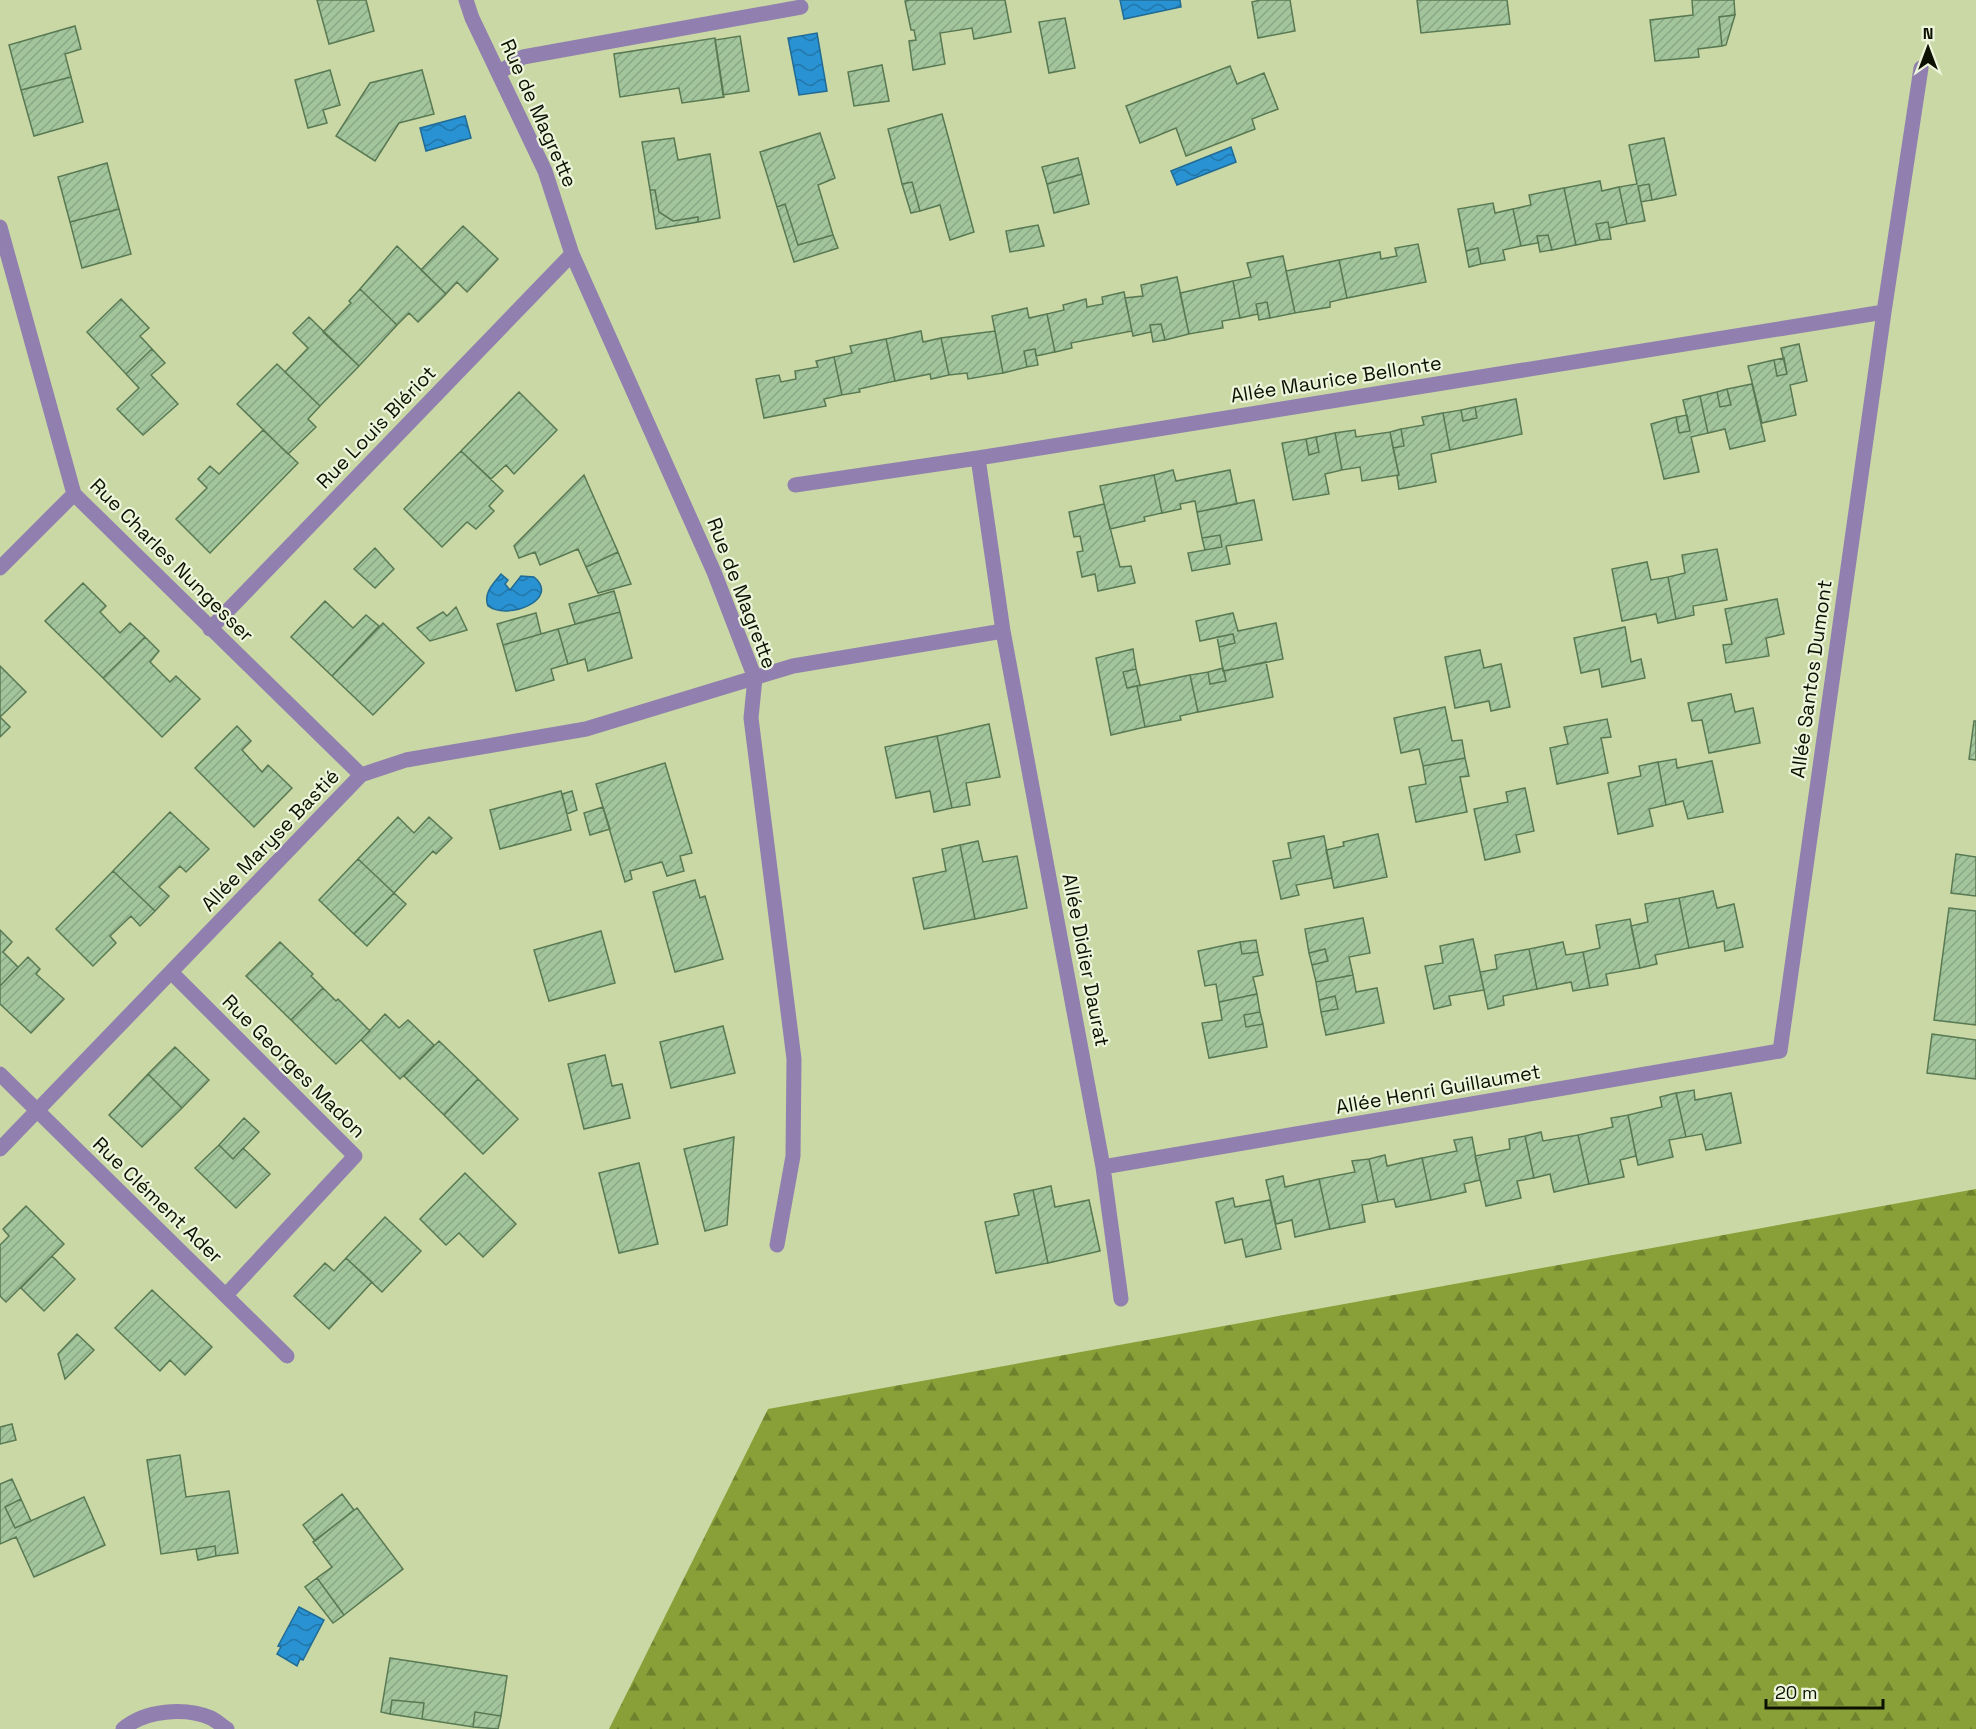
<svg xmlns="http://www.w3.org/2000/svg" width="1976" height="1729" font-family="'Space Grotesk',sans-serif">
<defs>
<pattern id="forest-firs" width="22" height="20" patternUnits="userSpaceOnUse" patternTransform="scale(1.5)"><rect width="22" height="20" fill="#89a038"/><path d="M5 1l3.5 6h-7zM16 11l3.5 6h-7z" fill="#6e812d"/></pattern>
<pattern id="water-waves" width="16" height="10" patternUnits="userSpaceOnUse" patternTransform="scale(1.5)"><rect width="16" height="10" fill="#2992d2"/><path d="M0 5q4-4 8 0t8 0" fill="none" stroke="#2276a8"/></pattern>
<pattern id="building-hatch" width="6" height="6" patternUnits="userSpaceOnUse" patternTransform="scale(1.5)"><rect width="6" height="6" fill="#a2c59c"/><path d="M-1 1l2-2M0 6l6-6M5 7l2-2" fill="none" stroke="#8aa885"/></pattern>
</defs>
<rect width="100%" height="100%" fill="#c9d8a5"/>
<path fill="url(#forest-firs)" d="M1976,1189V1729H609L768,1409Z"/>
<path fill="url(#water-waves)" stroke="#216b94" stroke-width="1.5" d="M1120,0H1180L1181,7L1124,19Z
M817,33L827,91L799,95L788,38Z
M465,116L471,138L426,151L420,128Z
M1231,147L1236,162L1177,185L1171,171Z
M501,574L508,580L505,584L510,590L521,576L534,577C561,599 508,621 488,606C483,593 493,584 501,574Z
M299,1607L324,1620L303,1660L300,1659L297,1666L277,1654L281,1647L278,1646Z"/>
<path fill="url(#building-hatch)" stroke="#597953" stroke-width="1.5" d="M317,0H366L374,31L329,44Z
M910,0H1005L1011,32L974,39L972,28L940,33L945,64L913,70L909,41L916,40L914,30H911L905,1Z
M1260,0H1290L1295,31L1258,38L1252,2Z
M1417,0H1507L1510,24L1421,33Z
M1692,0H1734L1735,15L1719,17L1722,46L1698,49L1699,57L1655,61L1650,20L1693,15Z
M1735,15L1726,45L1722,46L1719,17Z
M1065,18L1075,68L1049,73L1039,22Z
M75,26L81,49L65,54L71,77L21,90L9,45Z
M740,36L749,91L723,95L715,40Z
M715,38L724,97L682,103L679,88L620,97L614,54Z
M882,65L889,101L854,106L848,72Z
M1230,66L1237,84L1264,73L1278,109L1252,119L1255,129L1186,156L1176,128L1140,143L1126,106Z
M330,70L340,105L323,110L327,123L308,128L295,80Z
M422,70L434,114L399,123L375,161L336,136L370,83Z
M71,77L83,122L34,136L21,90Z
M942,114L974,232L950,240L940,205L920,211L912,182L902,184L888,129Z
M820,133L835,178L818,185L833,235L798,245L785,204L777,207L760,152Z
M674,138L678,160L710,154L720,218L698,222V217L673,221L659,212L655,190H650L642,142Z
M1664,138L1676,195L1652,200L1649,184L1638,186L1645,221L1627,224L1619,187L1637,184L1629,145Z
M1078,158L1082,174L1047,184L1042,167Z
M107,163L119,209L70,222L58,177Z
M1082,174L1089,204L1054,213L1047,184Z
M1600,181L1602,191L1619,187L1627,224L1609,228L1608,222L1596,224L1600,240L1576,245L1564,188Z
M912,182L920,211L911,213L902,184Z
M1649,184L1652,200L1641,202L1638,186Z
M1564,188L1576,245L1552,250L1548,235L1537,236L1538,243L1521,246L1513,209L1531,205L1529,195Z
M650,190H655L659,212L673,221L698,217V222L656,229Z
M1493,203L1495,213L1513,209L1521,246L1503,250L1505,260L1481,264L1478,248L1466,251L1458,209Z
M785,204L798,245L833,235L838,248L794,262L777,207Z
M119,209L131,254L82,268L70,222Z
M1608,222L1611,239L1600,240L1596,224Z
M1038,225L1044,246L1010,252L1006,231Z
M463,226L498,259L467,292L457,282L446,294L421,270Z
M1548,235L1552,250L1540,252L1537,236Z
M1418,244L1426,282L1347,298L1339,260L1380,252L1381,259L1397,256L1395,248Z
M397,246L446,294L418,322L409,313L397,325L360,289Z
M1478,248L1481,264L1469,267L1466,251Z
M1283,256L1295,313L1270,318L1267,302L1256,304L1258,314L1240,318L1233,281L1251,277L1247,263Z
M1339,260L1347,298L1330,302V307L1295,313L1286,271Z
M1177,277L1189,334L1165,340L1161,324L1150,325L1151,332L1133,336L1125,298L1143,296L1141,285Z
M1233,281L1240,318L1222,321L1223,328L1189,334L1180,293Z
M360,289L397,325L359,366L323,332L351,303L349,301Z
M1124,292L1132,331L1071,343L1072,348L1055,352L1047,314L1064,310L1063,305L1086,299L1087,307L1103,304L1102,297Z
M121,299L149,328L140,336L152,349L126,374L87,332Z
M1267,302L1270,318L1259,320L1256,304Z
M1027,308L1029,318L1047,314L1055,352L1036,356L1035,349L1024,351L1027,367L1003,373L992,316Z
M309,317L359,366L320,406L285,372L308,348L293,333Z
M1161,324L1165,340L1153,342L1150,325Z
M921,331L923,342L941,338L949,375L931,379L930,374L895,381L886,339Z
M995,331L1003,373L968,379L967,373L949,375L941,338Z
M886,339L895,381L859,389L860,392L842,395L834,357L852,353L850,346Z
M1799,344L1807,381L1790,385L1796,415L1762,423L1748,366L1774,360L1777,376L1787,374L1781,348Z
M152,349L165,363L151,375L178,404L143,435L117,409L139,388L126,374Z
M1035,349L1038,365L1027,367L1024,351Z
M834,357L842,395L824,399L826,406L764,418L756,379L779,375L781,382L796,379L795,371L818,367L816,361Z
M1784,358L1787,374L1777,376L1774,360Z
M277,364L320,406L308,419L316,427L288,454L237,404Z
M1752,384L1765,441L1730,449L1725,429L1708,433L1700,396L1717,392L1720,407L1731,405L1727,389Z
M1727,389L1731,405L1720,407L1717,392Z
M519,392L557,430L514,474L506,465L491,479L461,451Z
M1700,396L1708,433L1691,437L1699,472L1664,479L1651,424L1676,417L1679,433L1690,431L1683,400Z
M1516,399L1522,434L1450,450L1443,413L1461,410L1463,421L1477,418L1475,407Z
M1475,407L1477,418L1463,421L1461,410Z
M1443,413L1450,450L1431,454L1436,482L1399,489L1397,476L1399,475L1393,448L1404,446L1401,429L1424,425L1422,417Z
M1687,415L1690,431L1679,433L1676,417Z
M1401,429L1404,446L1393,448L1390,432Z
M263,430L298,463L210,553L176,519L207,488L198,479L210,466L219,474Z
M1355,430L1356,437L1390,432L1399,475L1362,481L1360,467L1342,470L1335,433Z
M1335,433L1342,470L1325,474L1329,494L1293,500L1282,443L1306,439L1309,455L1319,452L1316,437Z
M1316,437L1319,452L1309,455L1306,439Z
M461,451L503,491L489,506L494,511L476,529L467,522L442,547L404,509Z
M1173,470L1176,481L1230,470L1237,504L1197,512L1195,501L1180,504L1181,509L1162,513L1154,475Z
M584,475L618,552L586,567L578,549L540,565L535,552L519,558L514,546Z
M1154,475L1162,513L1144,517L1145,521L1110,529L1100,486Z
M1254,500L1262,540L1226,546L1230,564L1192,571L1188,553L1222,547L1220,535L1202,538L1197,512Z
M1104,504L1120,567L1131,566L1135,583L1098,591L1095,574L1082,577L1077,552L1083,551L1080,536L1074,537L1069,512Z
M1220,535L1222,547L1205,550L1202,538Z
M375,548L394,569L375,588L354,569Z
M1717,549L1727,600L1693,606L1694,615L1676,619L1668,577L1685,573L1682,555Z
M618,552L631,584L598,593L586,567Z
M1647,562L1651,580L1668,577L1676,619L1658,623L1656,614L1622,621L1612,569Z
M83,583L106,606L100,612L120,633L130,623L145,637L103,678L45,621Z
M614,591L620,612L575,624L569,604Z
M1777,599L1784,634L1766,638L1769,656L1726,663L1723,645L1732,644L1725,609Z
M325,601L353,628L366,615L379,626L332,676L291,637Z
M456,607L467,630L430,641L417,628L443,612L447,616Z
M620,612L632,658L588,671L585,659L568,664L558,629Z
M536,613L541,634L503,645L497,624Z
M1233,613L1238,631L1276,623L1283,659L1223,671L1219,647L1235,643L1233,634L1200,641L1196,621Z
M383,623L424,663L373,715L332,676Z
M1625,627L1631,662L1641,659L1645,678L1602,687L1599,669L1581,673L1574,638Z
M558,629L568,664L551,669L554,680L516,691L503,645Z
M1233,634L1235,643L1219,647L1217,637Z
M145,637L159,651L150,662L170,682L176,676L200,699L162,737L103,678Z
M1133,649L1136,669L1123,672L1127,688L1137,686L1145,727L1111,735L1096,658Z
M1480,650L1484,668L1501,664L1510,707L1491,711L1489,701L1455,708L1445,657Z
M1266,662L1273,697L1198,712L1190,675L1208,672L1210,684L1226,681L1224,671Z
M0,666L26,692L0,717L10,727L0,737Z
M1223,668L1226,681L1210,684L1208,672Z
M1136,669L1140,685L1127,688L1123,672Z
M1190,675L1198,712L1180,716L1181,720L1145,727L1137,686Z
M1731,694L1735,712L1753,708L1760,743L1709,753L1702,720L1692,721L1688,703Z
M1445,707L1452,741L1462,740L1465,758L1423,766L1419,749L1401,753L1394,718Z
M1607,719L1611,737L1601,738L1608,773L1557,784L1550,748L1568,744L1564,727Z
M1974,721H1976V760L1969,759Z
M989,724L1000,777L966,783L970,805L952,808L937,736Z
M237,726L251,741L242,750L262,772L268,765L292,788L254,827L195,768Z
M937,736L952,808L934,812L930,791L896,798L885,747Z
M1465,758L1469,776L1460,777L1467,812L1416,822L1409,787L1426,784L1423,766Z
M1676,759L1677,768L1712,761L1723,812L1688,819L1683,801L1666,805L1658,762Z
M1658,762L1666,805L1649,809L1653,826L1618,834L1608,783L1641,776L1639,766Z
M665,763L692,853L680,856L684,871L667,876L662,862L630,871L632,879L625,882L596,784Z
M1525,788L1534,831L1516,835L1520,852L1485,860L1474,809L1508,802L1506,792Z
M561,791L571,830L500,849L490,810Z
M572,791L577,810L567,814L562,794Z
M603,807L610,829L590,835L584,813Z
M170,812L209,849L186,872L180,866L159,887L169,896L155,911L113,871Z
M398,817L414,833L429,817L452,838L436,854L433,851L394,893L358,859Z
M1378,834L1387,877L1334,888L1326,850L1344,846L1343,842Z
M1324,836L1332,878L1296,885L1299,895L1281,899L1273,861L1291,858L1288,843Z
M978,841L983,862L1017,856L1027,908L975,919L960,845Z
M960,845L975,919L924,929L913,878L946,871L942,849Z
M1956,854L1976,857V896L1951,893Z
M358,859L394,893L354,934L319,900Z
M113,871L155,911L140,926L131,916L110,936L116,943L93,966L56,929Z
M695,880L700,898L705,896L723,959L675,972L653,892Z
M1713,891L1717,908L1734,904L1743,947L1725,951L1724,941L1689,948L1679,898Z
M394,893L406,904L367,946L354,934Z
M1679,898L1689,948L1655,955L1657,964L1640,968L1631,926L1648,922L1645,904Z
M1949,908L1976,911V1025L1934,1020Z
M1363,918L1370,953L1349,957L1353,975L1316,982L1312,965L1328,961L1325,949L1309,953L1305,929Z
M1630,919L1640,968L1606,974L1608,985L1590,988L1583,952L1600,948L1596,925Z
M0,930L12,942L3,952L18,967L0,986Z
M601,931L615,983L549,1001L534,950Z
M1473,939L1484,990L1449,996L1451,1005L1434,1009L1425,966L1443,963L1440,946Z
M1256,940L1258,952L1242,954L1240,942Z
M280,942L313,974L311,976L323,988L291,1020L246,976Z
M1240,942L1242,954L1258,952L1263,975L1253,977L1257,994L1219,1002L1216,984L1205,986L1198,951Z
M1563,942L1566,955L1583,952L1590,988L1573,991L1571,982L1537,989L1529,949Z
M1325,949L1328,961L1312,965L1309,953Z
M1529,949L1537,989L1503,996L1504,1005L1488,1009L1480,972L1497,969L1495,955Z
M28,957L40,969L36,974L64,999L31,1033L0,1004V986Z
M1353,975L1356,992L1377,988L1384,1023L1326,1035L1321,1012L1338,1009L1335,996L1319,1000L1316,982Z
M323,988L336,1001L338,999L370,1031L336,1064L291,1020Z
M1257,994L1260,1012L1244,1015L1246,1027L1263,1024L1267,1047L1209,1058L1202,1023L1222,1020L1219,1002Z
M1335,996L1338,1009L1321,1012L1319,1000Z
M1260,1012L1263,1024L1246,1027L1244,1015Z
M385,1014L399,1028L408,1020L434,1045L400,1079L361,1040Z
M723,1026L735,1073L671,1088L660,1042Z
M1932,1034L1976,1040V1079L1927,1073Z
M439,1041L478,1079L444,1115L404,1076Z
M175,1047L209,1080L182,1108L148,1074Z
M605,1055L612,1086L622,1084L630,1118L584,1129L568,1064Z
M148,1074L182,1108L142,1147L109,1115Z
M478,1079L518,1119L483,1154L444,1115Z
M1694,1090L1695,1100L1731,1093L1741,1143L1706,1150L1702,1134L1686,1137L1676,1093Z
M1676,1093L1686,1137L1669,1140L1673,1157L1638,1165L1628,1115L1662,1107L1660,1097Z
M1628,1115L1636,1156L1620,1160L1624,1177L1589,1184L1578,1135L1613,1127L1611,1118Z
M244,1118L259,1132L233,1159L219,1145Z
M1541,1132L1543,1141L1578,1135L1589,1184L1554,1192L1550,1174L1534,1178L1525,1136Z
M1525,1136L1534,1178L1517,1181L1521,1198L1486,1206L1475,1156L1510,1149L1509,1139Z
M734,1137L727,1225L705,1231L684,1149Z
M1472,1137L1480,1180L1464,1184L1466,1192L1431,1200L1422,1158L1457,1151L1454,1140Z
M219,1145L233,1159L243,1148L270,1174L236,1208L195,1168Z
M1385,1155L1387,1166L1422,1158L1431,1200L1396,1207L1394,1199L1378,1202L1369,1159Z
M1369,1159L1378,1202L1362,1205L1365,1222L1330,1229L1319,1179L1355,1172L1352,1161Z
M639,1163L658,1244L619,1253L599,1173Z
M465,1173L516,1224L483,1257L459,1233L446,1245L420,1219Z
M1283,1176L1285,1187L1319,1179L1330,1229L1295,1237L1292,1220L1276,1224L1266,1180Z
M1051,1186L1055,1207L1089,1200L1100,1251L1048,1263L1033,1190Z
M1033,1190L1048,1263L996,1273L985,1222L1019,1215L1014,1194Z
M1233,1198L1235,1207L1270,1200L1281,1249L1246,1257L1242,1239L1225,1243L1216,1202Z
M26,1206L64,1244L6,1302L0,1296V1245L9,1236L3,1229Z
M385,1217L421,1251L382,1292L346,1258Z
M52,1256L75,1279L44,1311L21,1288Z
M346,1258L372,1282L329,1329L294,1296L325,1263L334,1271Z
M152,1290L212,1347L185,1375L170,1360L160,1371L115,1328Z
M77,1334L94,1350L65,1379L58,1354Z
M12,1424L16,1440L0,1444V1427Z
M180,1455L186,1497L229,1491L238,1553L216,1556L215,1546L161,1554L147,1460Z
M12,1479L21,1499L5,1507L15,1528L84,1497L105,1545L34,1577L16,1537L0,1544V1484Z
M342,1494L354,1510L315,1541L303,1525Z
M21,1499L31,1521L15,1528L5,1507Z
M357,1508L403,1569L344,1615L317,1578L332,1567L313,1542Z
M215,1546L216,1556L198,1560L196,1549Z
M317,1578L344,1615L333,1623L305,1587Z
M390,1658L507,1676L501,1716L475,1712L473,1727L422,1719L424,1703L392,1700L390,1714L381,1712Z
M392,1700L424,1703L422,1719L390,1714Z
M475,1712L501,1716L498,1729L473,1727Z"/>
<g fill="none" stroke-linecap="round" stroke-linejoin="round">
<path stroke="#907faf" stroke-width="15" d="M466,0L472,18L545,171L572,254L714,572L755,678L751,718L794,1059L793,1156L777,1245
M500,72L523,57L801,7
M0,227L74,494L361,775
M795,485L978,458L1884,312
M0,568L74,494
M210,629L572,254
M1003,631L1103,1167L1121,1299
M171,972L355,1156L226,1295
M0,1074L287,1356
M0,1149L361,775L406,760L586,729L793,666L1003,631L978,458
M1103,1167L1780,1051L1884,312L1921,68
M123,1729C145,1710 185,1707 211,1718C217,1721 222,1726 227,1729"/>
</g>
<g text-anchor="middle" dominant-baseline="central" stroke-width="4.5" stroke-linejoin="round" paint-order="stroke">
<g font-size="20" fill="#0d1102" stroke="#edf5dc">
<text transform="translate(539 113) rotate(66)">Rue de Magrette</text>
<text transform="translate(1336 379) rotate(-9)">Allée Maurice Bellonte</text>
<text transform="translate(376 427) rotate(-46)">Rue Louis Blériot</text>
<text transform="translate(172 560) rotate(45)">Rue Charles Nungesser</text>
<text transform="translate(742 593) rotate(69)">Rue de Magrette</text>
<text transform="translate(1811 679) rotate(-82)">Allée Santos Dumont</text>
<text transform="translate(270 840) rotate(-46)">Allée Maryse Bastié</text>
<text transform="translate(1086 960) rotate(79)">Allée Didier Daurat</text>
<text transform="translate(294 1066) rotate(45)">Rue Georges Madon</text>
<text transform="translate(1438 1089) rotate(-10)">Allée Henri Guillaumet</text>
<text transform="translate(158 1200) rotate(44)">Rue Clément Ader</text>
</g>
</g>
<g transform="translate(1928 48)" stroke="#edf5dc" stroke-width="4.5" paint-order="stroke">
<path d="M0-4.5L10 22L0 15L-10 22Z" fill="#0d1102"/>
<text y="-9" font-size="16" font-weight="bold" text-anchor="middle" fill="#0d1102">N</text>
</g>
<path d="M1766 1699v9h117v-9" fill="none" stroke="#0d1102" stroke-width="3"/>
<text x="1775" y="1699" font-size="18" fill="#0d1102" stroke="#edf5dc" stroke-width="4.5" paint-order="stroke">20 m</text>
</svg>
